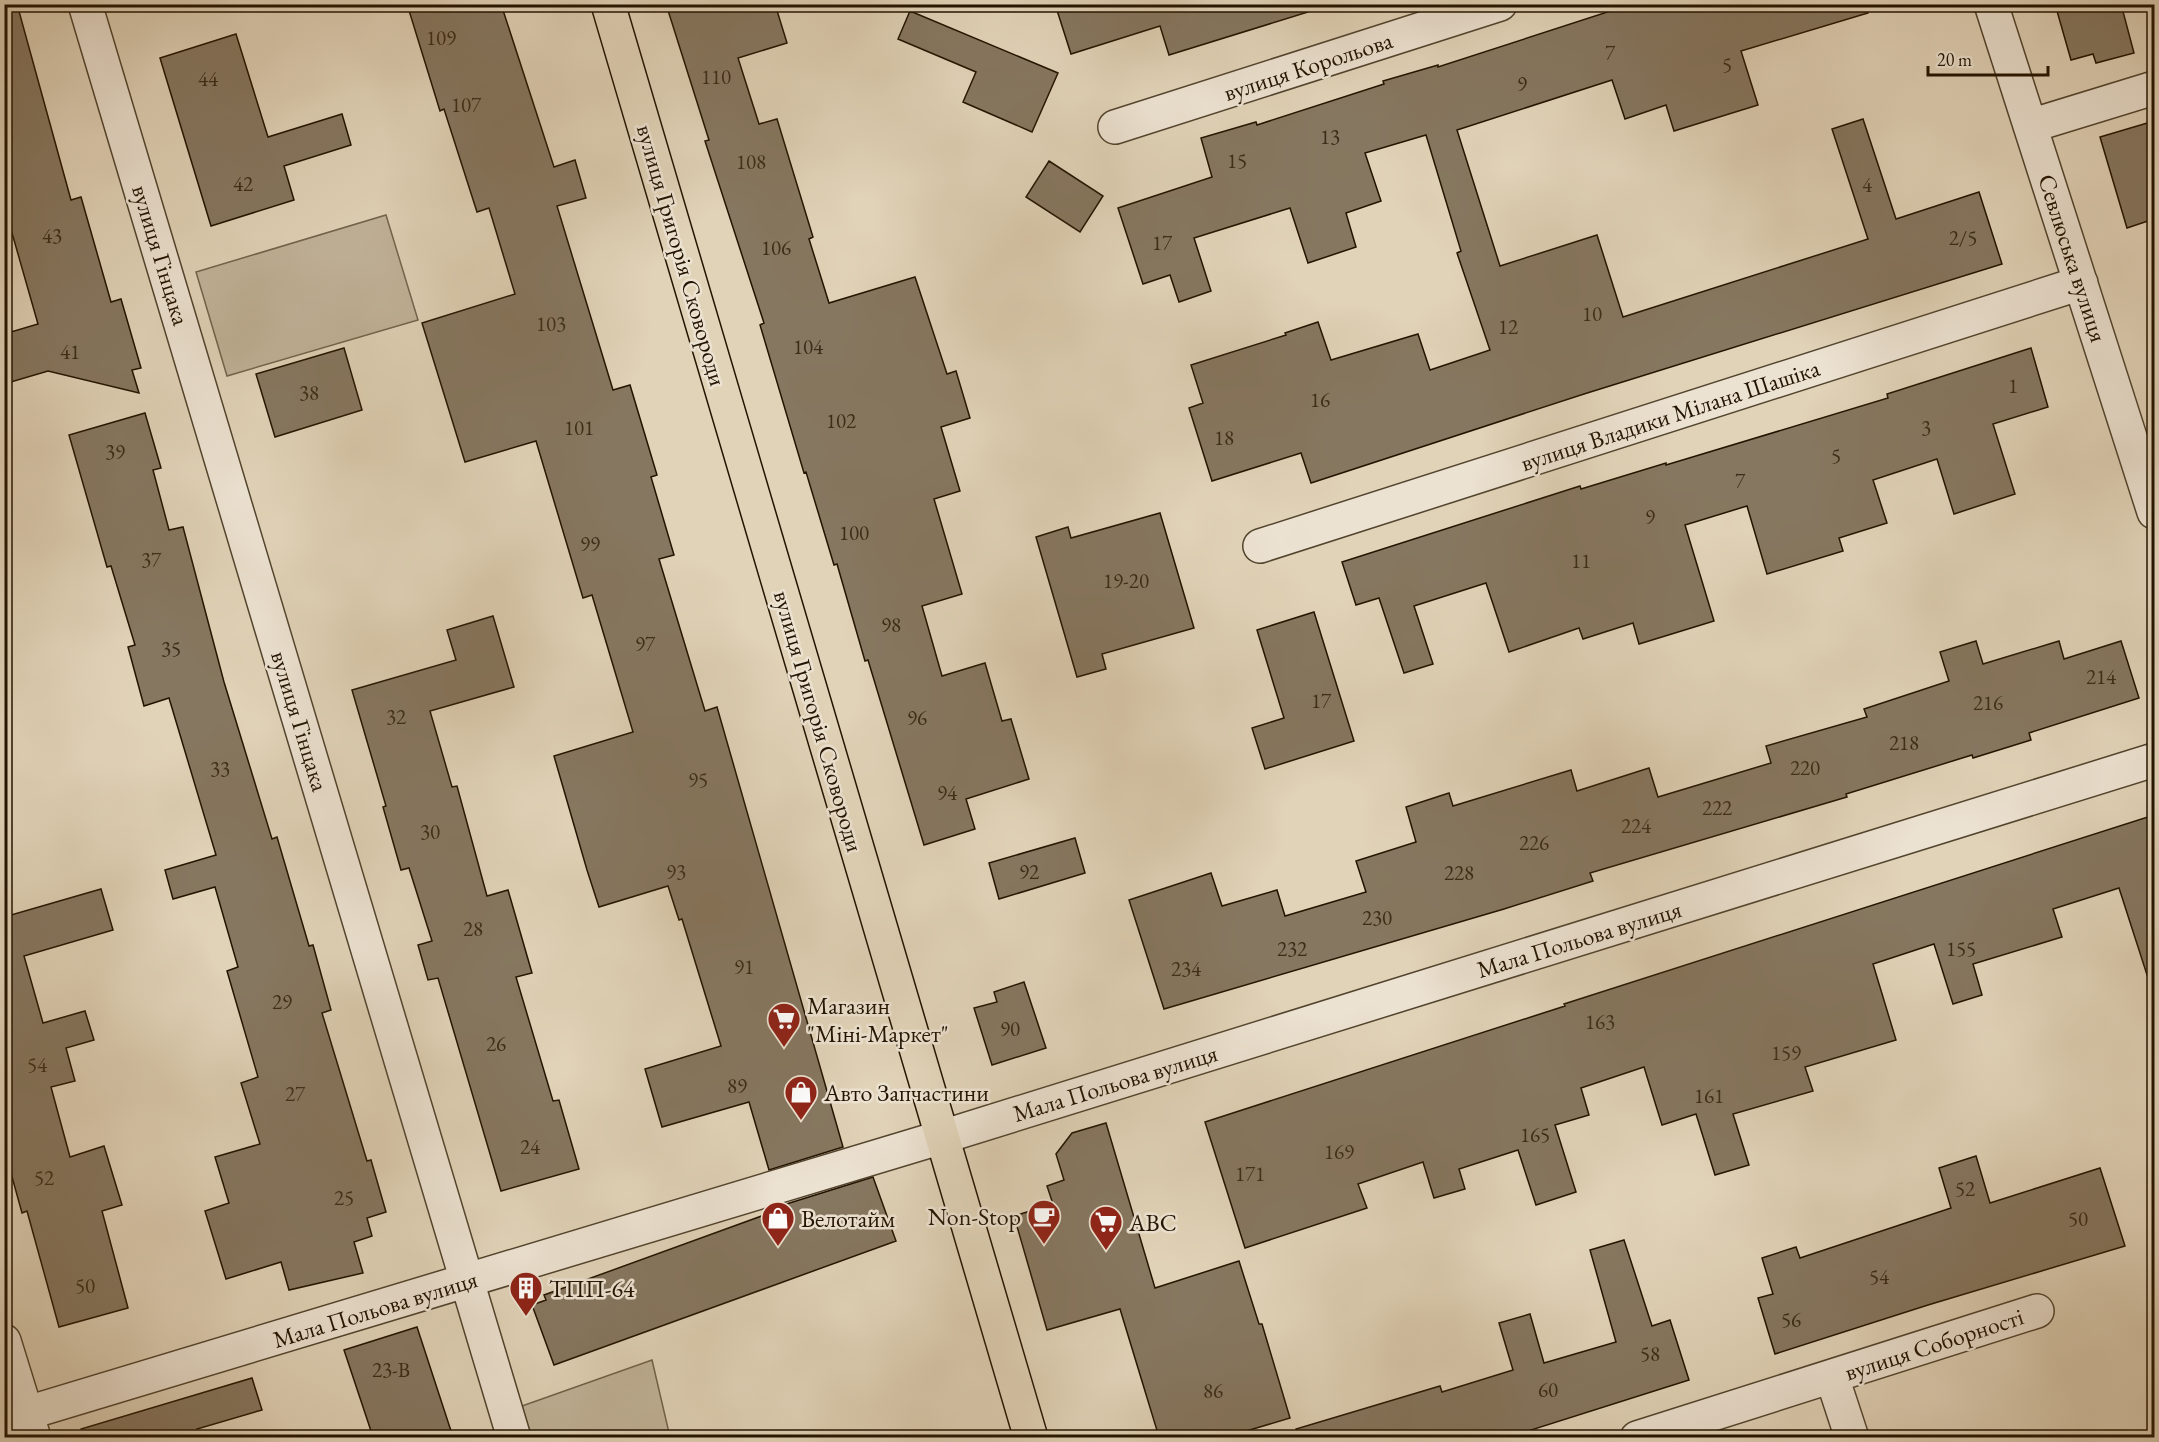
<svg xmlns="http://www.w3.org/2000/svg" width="2159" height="1442" font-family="'EB Garamond',serif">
<rect width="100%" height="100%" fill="#e1d3b8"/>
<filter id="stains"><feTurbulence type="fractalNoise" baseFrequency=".00333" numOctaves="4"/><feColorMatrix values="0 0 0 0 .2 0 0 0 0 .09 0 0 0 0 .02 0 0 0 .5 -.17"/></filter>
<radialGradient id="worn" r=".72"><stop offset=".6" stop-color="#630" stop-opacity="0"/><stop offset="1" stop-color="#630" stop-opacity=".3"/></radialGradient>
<path fill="#c1b399" stroke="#72644c" stroke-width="1.5" d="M386,215L418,320L227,376L196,272Z
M652,1360L670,1437H531L522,1406Z"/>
<path fill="#867760" stroke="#231400" stroke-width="1.5" d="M4,4H17L71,200L81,197L111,302L121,299L141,368L132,370L139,393L48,371L4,384V334L38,324L4,205Z
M407,4H501L554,167L575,160L586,198L557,206L613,390L630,385L657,475L651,477L674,555L659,559L705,711L717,707L843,1147L769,1170L749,1102L662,1127L645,1069L721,1046L682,919L679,920L668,886L599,907L587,870L554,756L633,732L592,595L583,598L536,441L465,462L422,323L515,294L489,208L477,212L444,109L440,111Z
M666,4H775L787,43L738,58L759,124L777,119L813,237L809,239L829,303L915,277L947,374L956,371L970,418L941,427L960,491L934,499L962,594L922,606L942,676L985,663L1002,721L1011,719L1029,779L966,799L975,829L924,845L868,660L865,661L837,564L834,565L806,472L804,473L760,325L764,323L705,141L709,140Z
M1055,4H1307L1308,12L1169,55L1160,26L1071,54Z
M1632,4H1867L1868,13L1741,51L1758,105L1674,131L1666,105L1625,119L1612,80L1457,130L1500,266L1597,235L1623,317L1868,239L1832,129L1863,119L1896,219L1979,192L2002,264L1584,394L1311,483L1301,453L1212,481L1189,408L1203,403L1191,365L1286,335L1285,333L1318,322L1331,360L1418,334L1430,370L1490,350L1457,253L1461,251L1426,135L1365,153L1381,201L1346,213L1356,247L1308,263L1290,208L1194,238L1211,291L1179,302L1170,275L1143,284L1118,208L1212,177L1201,138L1256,122L1257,125L1384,84L1383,81L1438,65V67Z
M2055,4H2121L2134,53L2096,63L2093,54L2071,60Z
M910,11L1058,73L1032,132L963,102L976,72L898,39Z
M236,34L268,137L342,114L351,145L284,166L294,200L211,226L160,58Z
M2154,121V219L2127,228L2100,137Z
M1049,161L1103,196L1080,232L1026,197Z
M344,348L362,410L275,437L256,374Z
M2031,348L2048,407L1993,424L2015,494L1954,514L1937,459L1873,480L1887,523L1839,538L1843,551L1767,574L1747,506L1685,525L1714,621L1639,644L1633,623L1583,639L1579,628L1509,652L1486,583L1414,606L1433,664L1404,673L1379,598L1356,605L1342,562L1580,486L1581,489L1666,463V465L1888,398L1887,394Z
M145,413L161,468L153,470L169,530L183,527L224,682L272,839L277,837L309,946L313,945L331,1010L322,1013L367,1161L371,1160L386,1212L367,1218L372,1236L354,1242L363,1273L289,1290L281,1262L226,1279L205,1211L229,1203L215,1157L260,1144L241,1083L258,1077L227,971L238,967L215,887L173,899L165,870L216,855L169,698L144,706L128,647L135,645L111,566L107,567L69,435Z
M1160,513L1194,628L1102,654L1106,669L1077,677L1036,537L1068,527L1071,538Z
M1314,612L1354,741L1265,769L1252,728L1284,718L1257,630Z
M493,616L514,687L430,711L452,787L457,786L487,896L508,890L532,973L516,977L553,1101L559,1100L579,1169L501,1191L438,978L428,980L418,945L432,941L409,868L401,870L383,807L386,806L352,690L456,660L447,630Z
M1976,641L1983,664L2059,641L2064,659L2121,641L2139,698L2029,733L2031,740L1973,758L1972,755L1846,794L1847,797L1590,873L1593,881L1504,909L1164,1009L1129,900L1211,873L1222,906L1277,890L1285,916L1366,892L1356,861L1416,842L1406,807L1449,793L1453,806L1571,770L1577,791L1649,768L1658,797L1771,763L1766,746L1867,717L1864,709L1949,681L1940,652Z
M2154,815V977L2148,978L2119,888L2053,909L2062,937L1973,964L1982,995L1953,1004L1934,944L1873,964L1896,1040L1805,1067L1813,1091L1733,1114L1749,1165L1715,1175L1696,1114L1662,1125L1644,1067L1581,1088L1589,1115L1555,1125L1576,1192L1536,1205L1518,1150L1459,1169L1465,1189L1434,1198L1423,1162L1358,1184L1367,1208L1245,1248L1205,1122L1565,1006L1564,1004Z
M1075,838L1085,873L999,899L989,863Z
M101,889L113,930L24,956L43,1023L85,1011L94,1040L66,1048L75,1081L51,1087L70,1157L104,1146L122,1205L102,1211L128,1308L59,1327L27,1211L22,1213L4,1148V917Z
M1024,982L1046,1048L992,1065L974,1008L997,1002L994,992Z
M1106,1123L1155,1288L1239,1261L1259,1324H1262L1290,1418L1226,1437H1159L1120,1309L1047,1330L1014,1216L1053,1204L1047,1186L1064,1180L1056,1154L1072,1133Z
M1976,1156L1990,1203L2100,1168L2125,1246L1928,1305L1775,1354L1758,1298L1773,1294L1762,1258L1796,1247L1800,1258L1951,1208L1939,1168Z
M873,1177L896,1241L554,1365L532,1305L546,1300L544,1295L781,1209L780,1206Z
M1624,1240L1652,1326L1670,1320L1689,1380L1509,1437H1297L1296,1429L1440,1386L1442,1392L1513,1370L1499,1323L1530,1314L1544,1363L1616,1342L1590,1250Z
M417,1327L453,1437H373L344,1350Z
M252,1378L262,1410L197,1429L200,1437H82L81,1429Z"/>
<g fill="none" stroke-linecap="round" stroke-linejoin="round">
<defs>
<path id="minor" d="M85,4L514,1438
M1991,4L2154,512
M2030,126L2154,88
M1115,127L1500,4
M1260,546L2081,283
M4,1341L34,1438
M1832,1377L1852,1438
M4,1420L942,1137L2154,760
M1637,1438L2037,1311"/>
<path id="major" d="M608,4L1031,1438"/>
</defs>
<use href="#minor" stroke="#52442e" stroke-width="36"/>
<use href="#major" stroke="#231400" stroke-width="36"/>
<use href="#minor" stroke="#ece2d1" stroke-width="33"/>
<use href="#major" stroke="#e1d3b8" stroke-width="33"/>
</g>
<defs>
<symbol id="supermarket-pin" viewBox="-11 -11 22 30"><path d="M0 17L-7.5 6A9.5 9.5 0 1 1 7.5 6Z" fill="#8f2418" stroke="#ece2d1"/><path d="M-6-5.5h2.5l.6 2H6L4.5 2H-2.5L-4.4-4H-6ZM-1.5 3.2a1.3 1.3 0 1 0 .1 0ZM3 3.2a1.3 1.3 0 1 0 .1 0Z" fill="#fff"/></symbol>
<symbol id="shop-pin" viewBox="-11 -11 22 30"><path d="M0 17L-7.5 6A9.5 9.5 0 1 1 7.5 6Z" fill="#8f2418" stroke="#ece2d1"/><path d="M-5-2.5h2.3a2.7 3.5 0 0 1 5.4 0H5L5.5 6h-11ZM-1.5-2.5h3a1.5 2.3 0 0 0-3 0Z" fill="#fff"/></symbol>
<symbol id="cafe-pin" viewBox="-11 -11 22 30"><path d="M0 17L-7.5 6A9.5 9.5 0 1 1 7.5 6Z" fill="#8f2418" stroke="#ece2d1"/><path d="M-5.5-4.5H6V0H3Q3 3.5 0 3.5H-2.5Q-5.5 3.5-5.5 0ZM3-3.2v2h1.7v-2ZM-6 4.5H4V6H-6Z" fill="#fff"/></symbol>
<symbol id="building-pin" viewBox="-11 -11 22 30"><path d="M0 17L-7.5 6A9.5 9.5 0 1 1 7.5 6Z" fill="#8f2418" stroke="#ece2d1"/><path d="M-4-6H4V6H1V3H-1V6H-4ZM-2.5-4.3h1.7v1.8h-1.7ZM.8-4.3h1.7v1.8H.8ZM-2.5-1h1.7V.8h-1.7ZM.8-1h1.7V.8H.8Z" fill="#fff"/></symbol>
</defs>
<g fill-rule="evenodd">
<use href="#supermarket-pin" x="765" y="1000" width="38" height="52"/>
<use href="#shop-pin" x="782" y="1073" width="38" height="52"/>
<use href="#cafe-pin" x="1025" y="1197" width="38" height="52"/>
<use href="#shop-pin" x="759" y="1199" width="38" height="52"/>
<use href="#supermarket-pin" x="1087" y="1203" width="38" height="52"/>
<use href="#building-pin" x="507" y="1269" width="38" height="52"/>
</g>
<g text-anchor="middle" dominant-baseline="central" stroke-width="5" stroke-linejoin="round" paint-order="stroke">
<g font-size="21" fill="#3c2d18">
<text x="441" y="37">109</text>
<text x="1610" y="52">7</text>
<text x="1727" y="64">5</text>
<text x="716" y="76">110</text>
<text x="208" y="78">44</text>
<text x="1522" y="83">9</text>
<text x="466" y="104">107</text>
<text x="1330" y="136">13</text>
<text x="1237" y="160">15</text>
<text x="751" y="161">108</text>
<text x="243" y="183">42</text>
<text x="1867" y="184">4</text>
<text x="52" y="235">43</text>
<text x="1963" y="237">2/5</text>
<text x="1162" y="242">17</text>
<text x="776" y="247">106</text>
<text x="1592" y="313">10</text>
<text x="551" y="323">103</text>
<text x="1508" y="326">12</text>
<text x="808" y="346">104</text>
<text x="70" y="351">41</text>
<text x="2013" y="385">1</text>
<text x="309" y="392">38</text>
<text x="1320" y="399">16</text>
<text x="841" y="420">102</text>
<text x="579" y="427">101</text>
<text x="1926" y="427">3</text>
<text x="1224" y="437">18</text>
<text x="115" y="451">39</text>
<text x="1836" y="455">5</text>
<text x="1740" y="480">7</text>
<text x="1650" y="516">9</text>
<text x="854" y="532">100</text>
<text x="590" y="543">99</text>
<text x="151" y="559">37</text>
<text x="1581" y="560">11</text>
<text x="1126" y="580">19-20</text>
<text x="891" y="624">98</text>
<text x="645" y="643">97</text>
<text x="171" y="648">35</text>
<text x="2101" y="676">214</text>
<text x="1321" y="700">17</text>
<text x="1988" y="702">216</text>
<text x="396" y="716">32</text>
<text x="917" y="717">96</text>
<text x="1904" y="742">218</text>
<text x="1805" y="767">220</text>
<text x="220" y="768">33</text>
<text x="698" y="779">95</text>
<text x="947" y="792">94</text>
<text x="1717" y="807">222</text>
<text x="1636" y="825">224</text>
<text x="430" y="831">30</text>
<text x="1534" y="842">226</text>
<text x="676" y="871">93</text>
<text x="1029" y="871">92</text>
<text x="1459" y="872">228</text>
<text x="1377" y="917">230</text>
<text x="473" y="928">28</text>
<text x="1292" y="948">232</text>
<text x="1961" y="948">155</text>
<text x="744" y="966">91</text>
<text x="1186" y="968">234</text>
<text x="282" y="1001">29</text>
<text x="1600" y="1021">163</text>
<text x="1010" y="1028">90</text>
<text x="496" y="1043">26</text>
<text x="1786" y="1052">159</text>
<text x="37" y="1064">54</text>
<text x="737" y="1085">89</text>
<text x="295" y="1093">27</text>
<text x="1709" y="1095">161</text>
<text x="1535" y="1134">165</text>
<text x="530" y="1146">24</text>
<text x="1339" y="1151">169</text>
<text x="1250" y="1173">171</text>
<text x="44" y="1177">52</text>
<text x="1965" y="1188">52</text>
<text x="344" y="1197">25</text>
<text x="2078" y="1218">50</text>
<text x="1879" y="1276">54</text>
<text x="85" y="1285">50</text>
<text x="1791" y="1319">56</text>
<text x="1650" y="1353">58</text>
<text x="391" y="1369">23-В</text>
<text x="1548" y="1389">60</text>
<text x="1213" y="1390">86</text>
</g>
<g font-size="24" fill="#231400" stroke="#ece2d1">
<text transform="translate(1308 66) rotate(-18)">вулиця Корольова</text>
<text transform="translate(161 255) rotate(73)">вулиця Гінцака</text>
<text transform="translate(682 255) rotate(74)">вулиця Григорія Сковороди</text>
<text transform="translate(2073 258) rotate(72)">Севлюська вулиця</text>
<text transform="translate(1670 415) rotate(-18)">вулиця Владики Мілана Шашіка</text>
<text transform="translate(300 721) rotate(73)">вулиця Гінцака</text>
<text transform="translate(819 721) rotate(74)">вулиця Григорія Сковороди</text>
<text transform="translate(1579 939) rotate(-17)">Мала Польова вулиця</text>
<text transform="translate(1115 1083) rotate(-17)">Мала Польова вулиця</text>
<text transform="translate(375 1309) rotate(-17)">Мала Польова вулиця</text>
<text transform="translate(1934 1344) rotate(-18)">вулиця Соборності</text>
</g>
<g font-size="24" fill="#231400" stroke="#ece2d1" text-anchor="start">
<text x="807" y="1005">Магазин<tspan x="807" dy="28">"Міні-Маркет"</tspan></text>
<text x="824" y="1092">Авто Запчастини</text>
<text x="1021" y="1216" text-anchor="end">Non-Stop</text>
<text x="801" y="1218">Велотайм</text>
<text x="1129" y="1222">ABC</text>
<text x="549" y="1288">ТПП-64</text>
</g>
</g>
<rect width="2159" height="1442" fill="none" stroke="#e1d3b8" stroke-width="24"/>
<rect x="6" y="6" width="2147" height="1430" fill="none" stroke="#231400" stroke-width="3"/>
<rect x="12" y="12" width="2135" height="1418" fill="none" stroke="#231400" stroke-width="1.5"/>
<path d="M1928 66v9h120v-9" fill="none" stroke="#231400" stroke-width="3"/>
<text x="1937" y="66" font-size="18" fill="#231400" stroke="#ece2d1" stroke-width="4.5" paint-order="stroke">20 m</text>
<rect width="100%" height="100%" filter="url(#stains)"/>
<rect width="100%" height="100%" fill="url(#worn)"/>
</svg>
